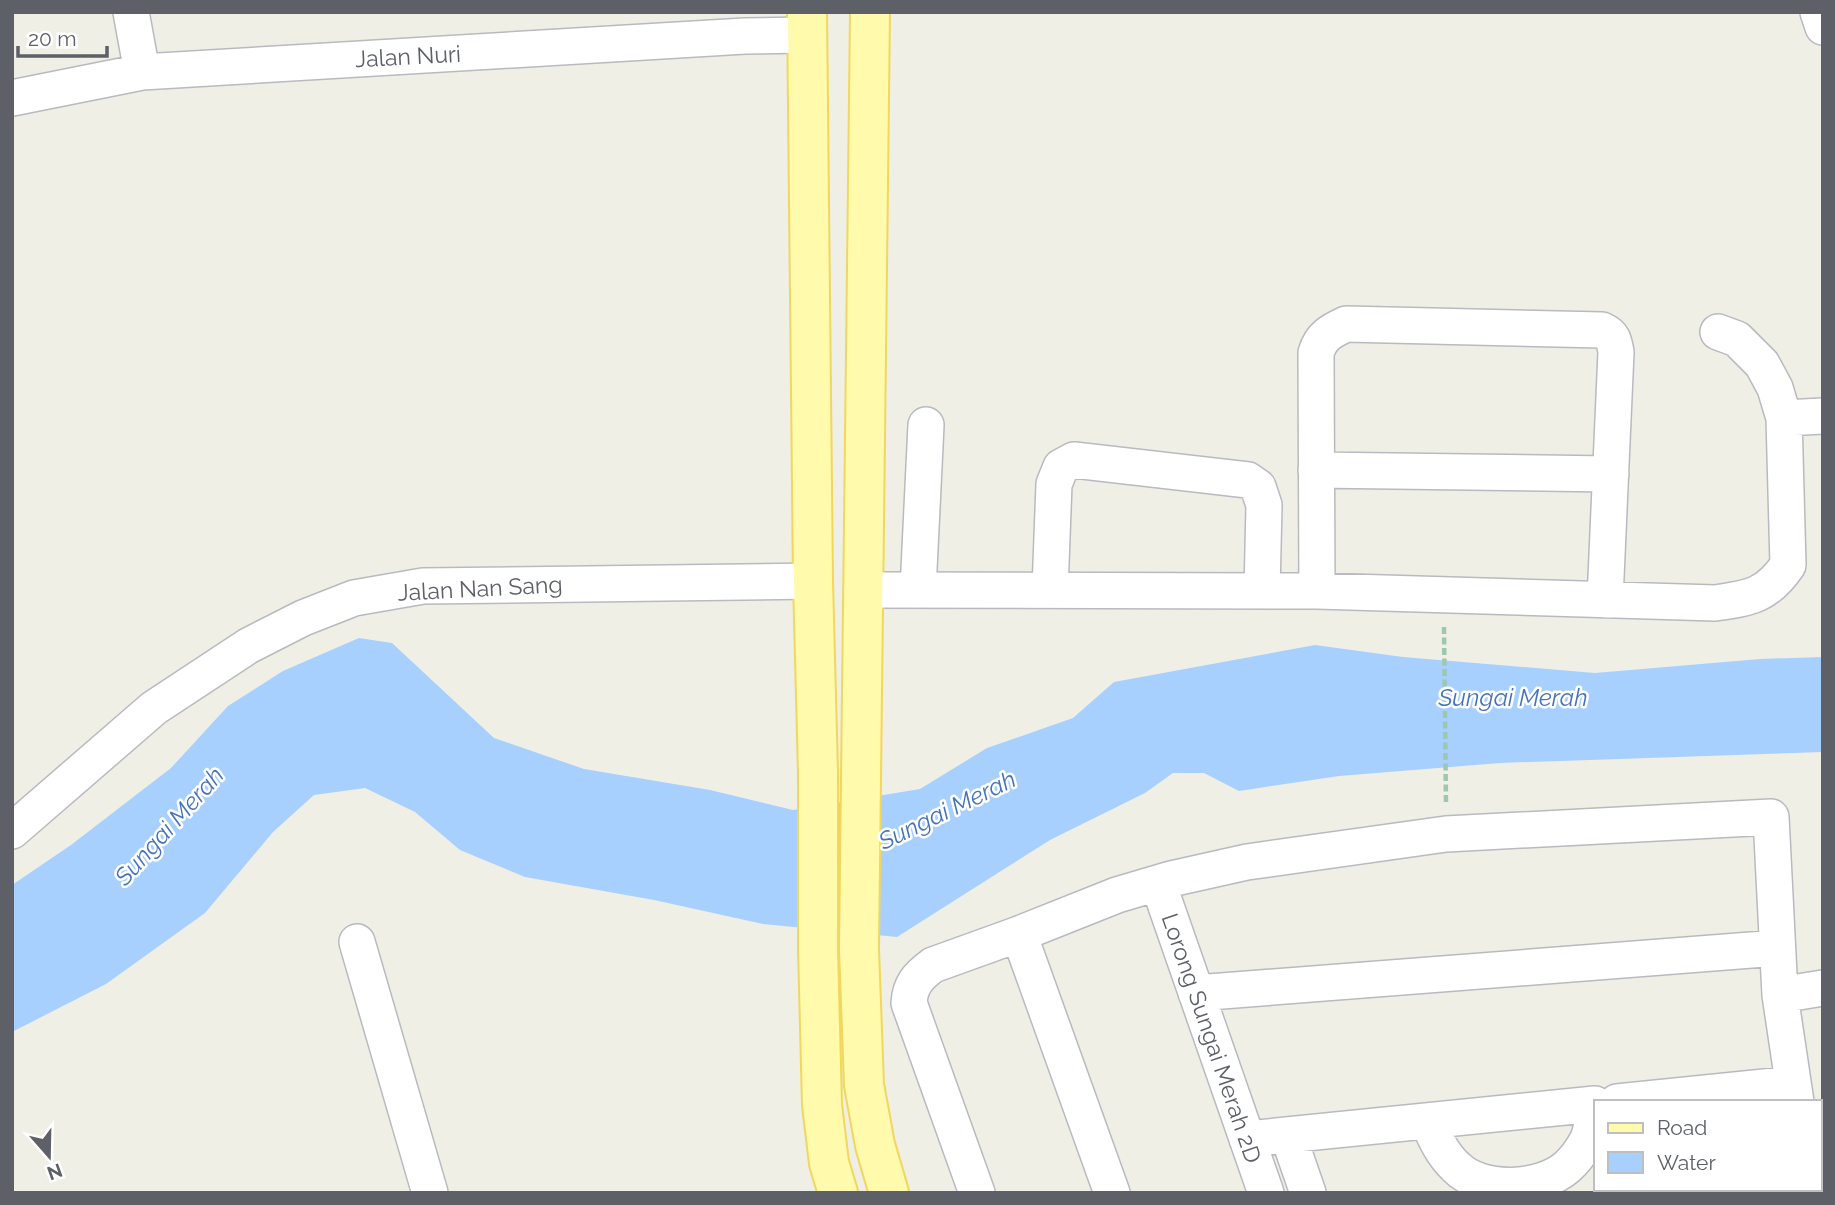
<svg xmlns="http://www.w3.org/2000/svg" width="1835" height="1205" font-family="Raleway,sans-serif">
<rect width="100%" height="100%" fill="#f0efe6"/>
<path fill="#a7d0ff" d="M359,638L392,643L494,738L584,769L710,790L793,810L920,789L987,748L1073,718L1114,682L1315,645L1403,657L1595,673L1760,659L1823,657V752L1500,763L1339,776L1239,791L1204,773H1173L1145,793L1050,840L897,937L763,924L654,900L525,877L460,850L415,812L365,788L314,795L273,832L205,913L106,984L12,1032V885L71,845L171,768L228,706L283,671Z"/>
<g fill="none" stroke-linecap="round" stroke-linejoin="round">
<defs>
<path id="minor" d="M131,12L142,72
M1818,12L1823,27
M12,98L142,72L745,36L806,35
M1784,418L1823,416
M1316,470L1611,474
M862,590L1317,591L1715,603C1750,598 1767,596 1788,565L1784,418L1775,388L1762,364L1737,339L1718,332
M918,590L926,425
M1050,590L1054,484L1061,467L1074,460L1248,480L1258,487L1264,505L1262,591
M1317,591L1316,353C1321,336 1331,331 1346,324L1602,330C1613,335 1614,340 1616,352L1605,600
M12,831L154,708L248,646L303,618L354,598L423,586L813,581
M1158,883L1266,1193
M1019,934L1112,1193
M357,942L430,1193
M1196,993L1777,948
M1780,995L1823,988
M1617,1102L1793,1084
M1428,1121C1435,1138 1442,1154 1456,1167C1481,1193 1541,1190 1567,1167C1575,1160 1582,1150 1587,1141C1592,1131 1593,1116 1595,1104
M1288,1135L1308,1193
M1247,1139L1595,1104
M1809,1189V1193
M977,1193L909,1003C910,985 918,976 933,965L1019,934L1117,895L1171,879L1247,862L1446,834L1771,817L1780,995L1796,1102
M1693,1193L1695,1189"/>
<path id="major" d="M807,12L813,581L818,773V949L822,1105L829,1163L838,1193
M870,12L859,949L864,1085L875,1145L889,1193"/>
</defs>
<use href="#minor" stroke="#b8babf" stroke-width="38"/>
<use href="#major" stroke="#f1d75e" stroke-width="42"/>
<path stroke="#9cc8ad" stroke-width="4.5" stroke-dasharray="7 3.5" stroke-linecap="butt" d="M1444,627L1446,804"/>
<use href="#minor" stroke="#fff" stroke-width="35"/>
<use href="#major" stroke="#fffaac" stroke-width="38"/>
</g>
<g text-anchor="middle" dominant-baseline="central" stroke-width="5" stroke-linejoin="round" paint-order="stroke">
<g font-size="23" fill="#5d6066" stroke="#fff">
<text transform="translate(408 56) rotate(-3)">Jalan Nuri</text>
<text transform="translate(480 588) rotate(-3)">Jalan Nan Sang</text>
<text transform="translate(1212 1038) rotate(71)">Lorong Sungai Merah 2D</text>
</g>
<g font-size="24" font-style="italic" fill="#4573bb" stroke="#fff">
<text x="1513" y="697">Sungai Merah</text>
<text transform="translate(947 810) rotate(-26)">Sungai Merah</text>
<text transform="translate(169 826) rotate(-48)">Sungai Merah</text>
</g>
</g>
<rect width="1835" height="1205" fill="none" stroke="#5d6066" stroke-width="28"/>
<rect x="1594" y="1100" width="228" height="91" fill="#ffffff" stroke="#bebfc2" stroke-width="2"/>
<rect x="1608" y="1123" width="35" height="10" fill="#fffaac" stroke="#bebfc2" stroke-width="2"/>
<text x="1657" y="1135" font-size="21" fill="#5d6066">Road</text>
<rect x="1608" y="1152" width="35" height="21" fill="#a7d0ff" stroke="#bebfc2" stroke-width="2"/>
<text x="1657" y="1170" font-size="21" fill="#5d6066">Water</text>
<g transform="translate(49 1156) rotate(160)" stroke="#ffffff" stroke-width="5" paint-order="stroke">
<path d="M0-5L12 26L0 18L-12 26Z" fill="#5d6066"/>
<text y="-10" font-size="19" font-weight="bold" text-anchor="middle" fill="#5d6066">N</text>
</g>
<path d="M18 46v10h89v-10" fill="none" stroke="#5d6066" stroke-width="3.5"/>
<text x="28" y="46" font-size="21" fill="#5d6066" stroke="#ffffff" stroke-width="5" paint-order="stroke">20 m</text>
</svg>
